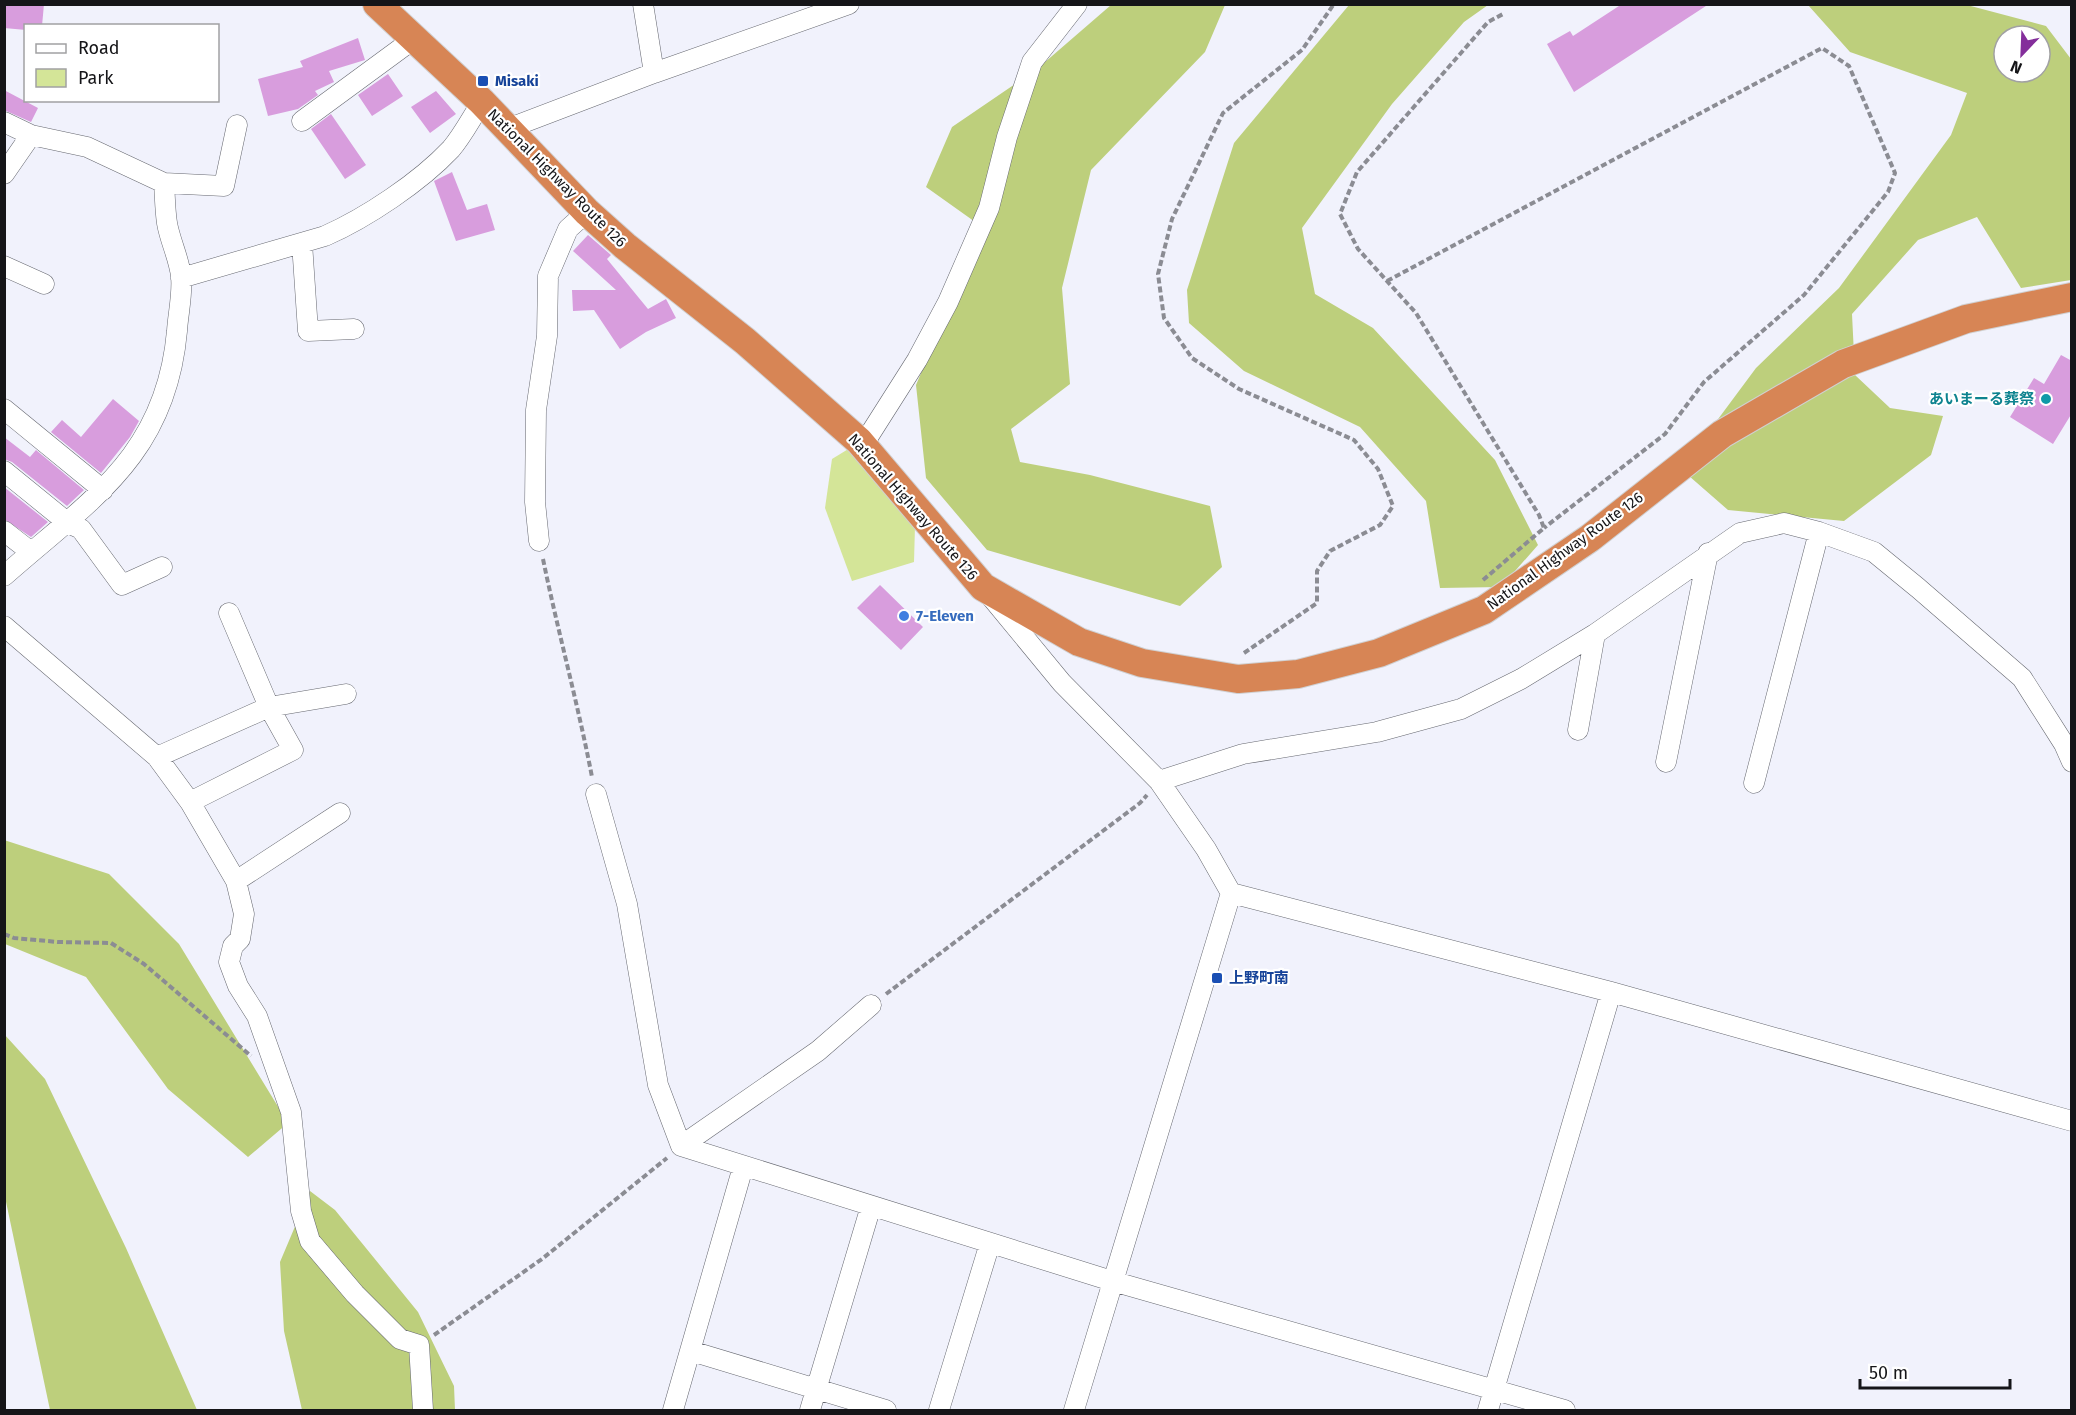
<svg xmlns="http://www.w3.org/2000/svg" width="2076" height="1415" font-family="'Fira Sans','Noto Sans JP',sans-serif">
<rect width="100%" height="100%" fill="#f1f2fc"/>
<path fill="#d4e598" d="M850,448L915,526L914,562L852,581L825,508L832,459Z"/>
<path fill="#bdcf7c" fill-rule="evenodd" d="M1111,5H1225L1205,52L1091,170L1062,288L1070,384L1011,429L1020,462L1090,475L1210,506L1222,567L1180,606L987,550L926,478L916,385L964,272L978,224L926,187L952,127L1037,69Z
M1349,5H1488L1464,22L1392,104L1302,228L1315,294L1373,328L1495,460L1538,545L1501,587L1440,588L1426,501L1360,427L1244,371L1189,323L1187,290L1234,143Z
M1808,5H1967L2046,26L2071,59V280L2021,288L1977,217L1918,240L1852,314L1855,375L1890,408L1943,416L1931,455L1844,521L1728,510L1681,469L1756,368L1839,288L1951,135L1967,93L1850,52ZM2004,36H2040V72H2004Z
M4,840L109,874L179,944L288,1123L248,1157L168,1089L86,977L5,944Z
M4,1034L45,1079L126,1248L197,1410H50L5,1197Z
M310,1191L335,1210L418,1312L454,1386L455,1410H302L284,1331L280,1262Z"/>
<path fill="#d89ddd" d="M4,4H44L42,26H26V30L4,28Z
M1622,4H1709L1574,92L1547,44L1570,31L1573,36Z
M358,38L365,60L329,71L334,82L315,91L318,95L298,109L268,116L258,79L303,67L300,61Z
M388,74L403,96L372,116L358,95Z
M4,90L38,108L31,122L4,110Z
M436,91L456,114L430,133L411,107Z
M331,114L366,165L345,179L311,129Z
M452,172L467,210L487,204L495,230L456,241L434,181Z
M588,235L611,255L607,259L648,309L666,299L676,318L646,332L620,349L594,310L573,311L572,290H616L573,251Z
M2061,355L2072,361V413L2053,444L2010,417L2034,378L2044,384Z
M113,399L139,421L130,437L101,473L51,432L62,420L81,437Z
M4,437L30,457L36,450L84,490L67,506L12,462L4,459Z
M4,487L48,522L31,537L4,519Z
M880,585L923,627L901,650L857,608Z"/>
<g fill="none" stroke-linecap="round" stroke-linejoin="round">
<defs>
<path id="minor" d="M643,4L654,73
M302,121L415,38
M4,122L31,135L87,147L164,183L224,186L237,125
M507,129L654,73L849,4
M4,174L31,135
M302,243L308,331L354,329
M4,266L44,284
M181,278L325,236C366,218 420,182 451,149C463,135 472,117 482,102
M4,409L103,490
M863,445L917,360L948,302L989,208L1007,137L1032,62L1077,4
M4,471L68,523L81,529L122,585L162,567
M4,531L31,552
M539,541L535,502L536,410L547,336L548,276L568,229L587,212
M4,576C90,500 166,456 177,331C178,314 183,293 181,276C179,258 170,241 167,223C165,210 165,196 164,183
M992,598L1062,683L1159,781L1206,849L1231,893L1074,1410
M4,626L157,757L190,802L236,881L244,914L240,939L233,946L229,962L238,986L257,1016L291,1112L301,1211L310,1241L355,1294L400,1339L419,1345L423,1410
M1578,730L1595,634
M157,757L269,707L346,694
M1666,762L1708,553
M1159,781L1243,754L1377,732L1461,709L1521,679L1595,634L1740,533L1784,523L1819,532L1874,552L1918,588L2022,678L2064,744L2072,762
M1754,783L1819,532
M596,794L627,904L658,1085L681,1146
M190,802L293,750L269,707L229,613
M236,881L340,813
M1231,893L1611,992L2072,1121
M681,1146L1112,1281L1565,1410
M681,1146L818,1051L871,1005
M691,1351L886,1410
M673,1410L743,1167
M810,1410L871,1206
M939,1410L990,1243
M1488,1410L1611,992"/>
<path id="highway" d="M377,4L482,102L587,212L625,246L745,341L859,441L983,587L1079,642L1142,663L1238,679L1298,674L1379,653L1484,610L1590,538L1722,434L1843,364L1966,319L2072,297"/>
</defs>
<use href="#minor" stroke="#666870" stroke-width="21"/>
<use href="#highway" stroke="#d0d0d1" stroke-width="30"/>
<path stroke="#8b8c93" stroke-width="4" stroke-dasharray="6 3" stroke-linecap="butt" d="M1387,281L1822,48L1849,66L1895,173L1888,192L1804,295L1704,382L1665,434L1544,528
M543,559C558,632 578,704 592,777
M1483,580L1544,528L1539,515L1416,313L1358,249L1340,214L1357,172L1488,22L1503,14
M1244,653L1317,603V571L1330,551L1380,525L1393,506L1378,469L1354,440L1239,389L1192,358L1164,318L1158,274L1172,219L1223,113L1302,50L1334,4
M4,934L14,938L58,942L111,943L144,964L251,1056
M886,994L1140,803L1147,795
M434,1335L542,1259L667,1158"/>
<use href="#minor" stroke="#fff" stroke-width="20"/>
<use href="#highway" stroke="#d78555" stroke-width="28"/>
</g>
<g fill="#1a4fb4" stroke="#fff" stroke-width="2">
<rect x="477" y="75" width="12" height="12" rx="3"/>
<rect x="1211" y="972" width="12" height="12" rx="3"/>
</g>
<circle fill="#0f9aa8" stroke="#fff" stroke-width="2" cx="2046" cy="399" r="6"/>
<circle fill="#3f7fe0" stroke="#fff" stroke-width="2" cx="904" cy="616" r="6"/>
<g text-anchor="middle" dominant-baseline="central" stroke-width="4.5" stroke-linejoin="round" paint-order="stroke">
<g font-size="15" font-weight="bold" fill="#164399" stroke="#fff" text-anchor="start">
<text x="495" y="81">Misaki</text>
<text x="1229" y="978">上野町南</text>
</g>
<g font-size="15" fill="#151518" stroke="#fff">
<text transform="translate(557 178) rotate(45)">National Highway Route 126</text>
<text transform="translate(913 507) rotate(49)">National Highway Route 126</text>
<text transform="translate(1565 551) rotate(-36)">National Highway Route 126</text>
</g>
<g font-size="15" font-weight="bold" fill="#0d838f" stroke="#fff" text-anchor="end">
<text x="2034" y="399">あいまーる葬祭</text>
</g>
<g font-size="15" font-weight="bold" fill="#366cbe" stroke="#fff" text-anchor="start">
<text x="916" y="616">7-Eleven</text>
</g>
</g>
<rect width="2076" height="1415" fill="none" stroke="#151518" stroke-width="12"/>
<rect x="24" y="24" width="195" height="78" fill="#ffffff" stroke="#a1a1a3" stroke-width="1.5"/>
<rect x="36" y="44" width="30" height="9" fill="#ffffff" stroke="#a1a1a3" stroke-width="1.5"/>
<text x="78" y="54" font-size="18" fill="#151518">Road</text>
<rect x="36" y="69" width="30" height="18" fill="#d4e598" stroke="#a1a1a3" stroke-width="1.5"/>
<text x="78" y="84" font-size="18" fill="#151518">Park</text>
<g transform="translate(2022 54) rotate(203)"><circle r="28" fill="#ffffff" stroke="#a1a1a3" stroke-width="1.5"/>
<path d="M0-4.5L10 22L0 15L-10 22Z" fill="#842e9b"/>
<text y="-9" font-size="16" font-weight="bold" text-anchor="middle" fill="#151518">N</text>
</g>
<path d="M1860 1379v9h150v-9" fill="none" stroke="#151518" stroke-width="3"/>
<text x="1869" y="1379" font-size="18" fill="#151518" stroke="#ffffff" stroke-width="4.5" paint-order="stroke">50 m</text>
</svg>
